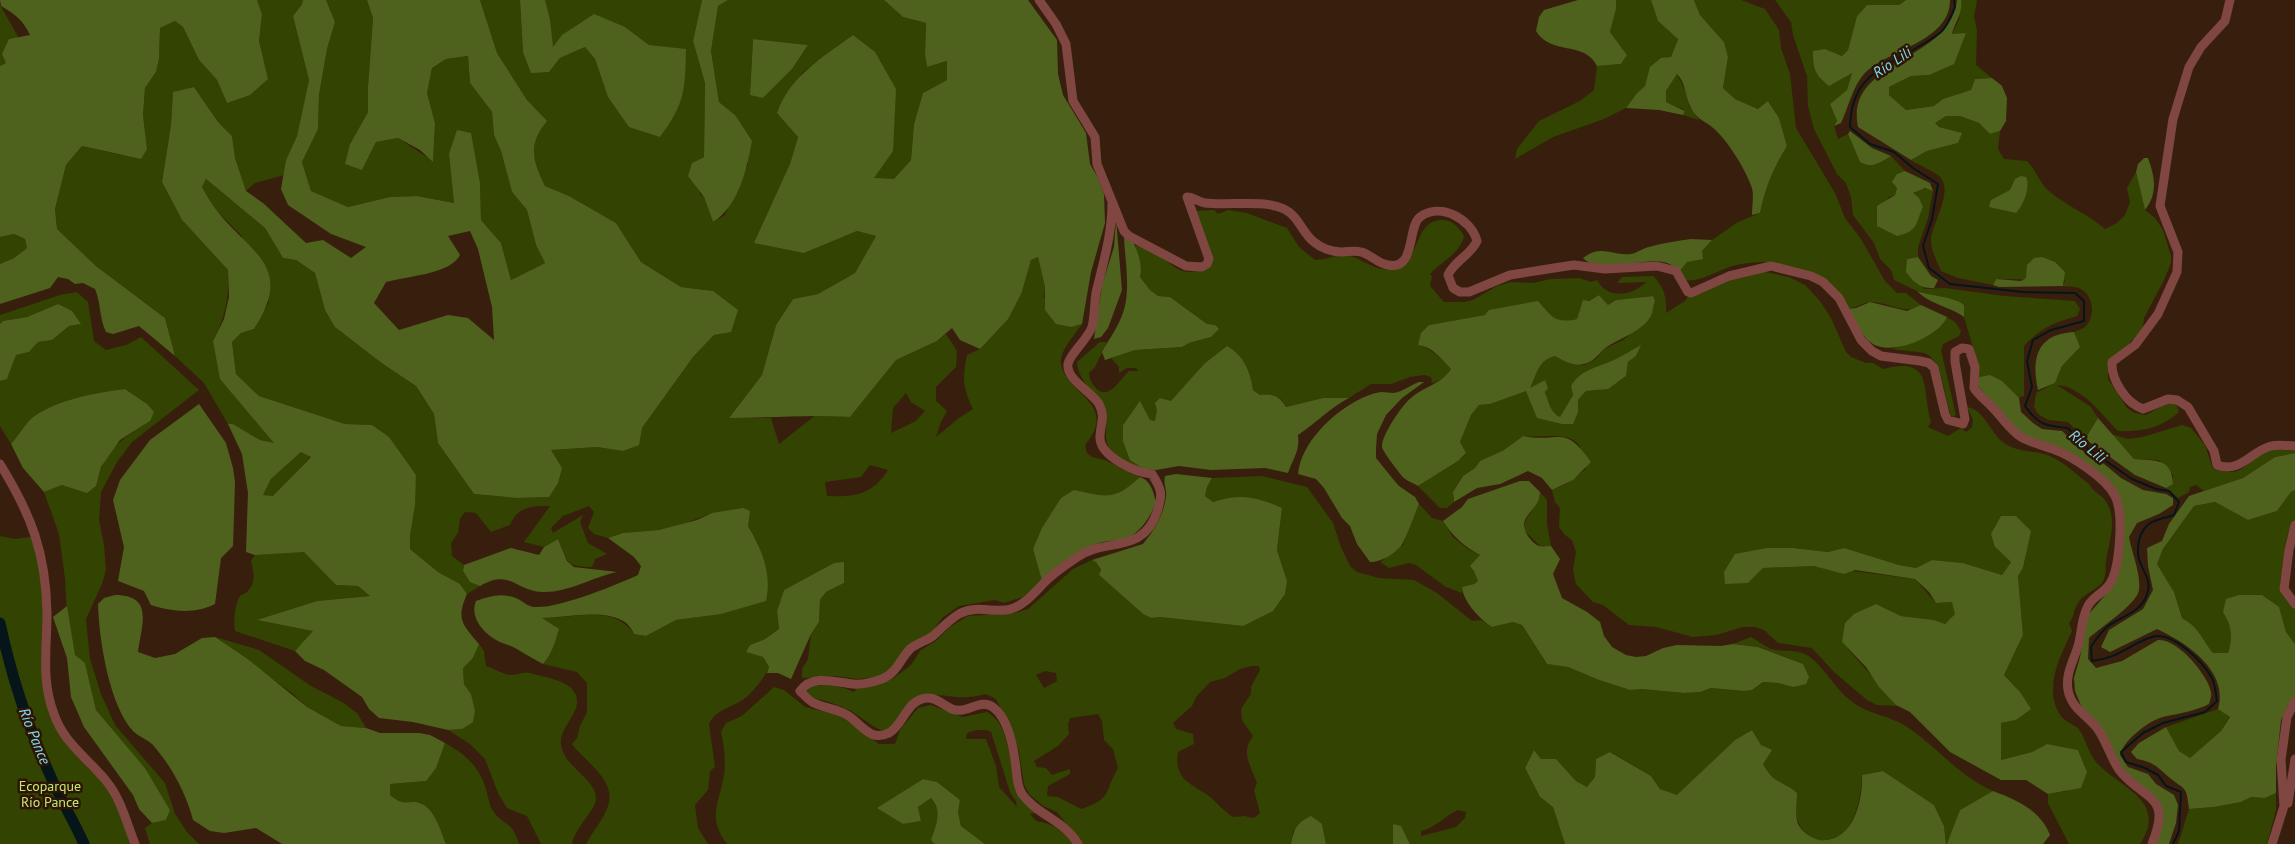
<svg xmlns="http://www.w3.org/2000/svg" width="2295" height="844" font-family="'PT Sans',sans-serif">
<rect width="100%" height="100%" fill="#381f0d"/>
<path fill="#334301" fill-rule="evenodd" d="M257,0H303L302,4L293,16L309,80L297,136L286,160L284,175L255,183L246,191L235,158L232,136L218,122L194,87L173,93L171,125L162,182L182,220L228,270C229,299 226,315 213,341L275,444L260,440L233,424H228L204,383L175,356L165,318L96,266L57,229L55,209L66,165L82,146L121,155L147,149L143,115L145,88L156,72L159,59L160,28L175,21L183,27L199,60L217,80L227,103L268,79L259,41L262,14Z
M326,0H367L373,18L368,87V112L350,144L362,170L376,142L398,138L433,161L435,123L427,93L432,68L446,59L468,56L470,83L492,112L494,135L501,151L512,192L527,210L536,245L545,263L511,280L501,243L481,220L480,183L470,133L449,153L454,203L417,196L390,197L348,207L311,191L302,162L318,129L319,95L327,49L335,22Z
M480,0H520L523,52L549,72L560,58L585,47L595,59L608,97L686,50L649,45L625,27L552,48L550,19L545,0H702L693,41L705,83L704,157L692,163L700,194L704,197L713,222L725,215L748,164L735,115L719,102L711,51L718,6L728,0H884L903,17L926,23L925,54L927,67L948,61L947,80L923,93L914,124L911,160L894,179H874L853,35L803,72L778,113L798,137L790,164L804,253L857,231L876,236L855,273L818,294L793,299L776,325L762,375L729,418H771L779,444L817,414L850,417L896,360L937,341L946,334L957,351L956,367L936,387V401L947,411L941,422L936,437L959,418L973,409C963,388 962,378 967,355L980,349L1022,292L1031,260L1038,257L1045,287L1044,297L1072,327L1082,324C1075,335 1059,351 1061,364C1065,394 1120,403 1085,445L1087,453L1092,457L1105,460L1140,477L1131,486L1110,497L1096,495L1061,498L1033,549L1042,581L1023,597L1004,603L995,600L959,606L942,618L932,632L882,676L858,679L835,676L802,678V669L808,659L811,634L819,622L820,600L826,592L844,583L834,563L784,590L777,611L779,629L765,639L750,645L747,652L763,657L769,667C767,675 749,697 741,701C729,708 716,710 709,724L715,767L710,771L708,790L695,805L698,828L708,844H586C592,832 604,819 608,806C617,780 585,762 572,744L577,738L580,726L587,712V683L577,672L543,664L548,658L541,618C573,619 613,603 634,634L646,636L676,620L705,616L767,574L758,543L748,526L712,513L678,526L659,530L623,533L608,538L594,534L588,528L594,512L589,506L563,516L551,528L553,533L583,515L580,522L588,543L607,554L595,559L592,567C562,566 570,562 558,539L544,547L524,542L550,506C531,506 518,506 510,525L491,532L476,513L465,512L460,519L458,533L451,543L452,556L464,565L463,571L470,581L480,586L467,594L460,584L438,572L410,549C409,525 415,499 416,475L372,425L345,424L259,396L236,374L232,342L241,333L254,329L269,302L241,235L214,208L202,187L206,179L265,228L283,258L296,260L315,273L325,310L383,364L416,386L434,414L438,443L474,494L517,498L549,497L551,450L597,447L623,451L642,428L693,357L714,335L731,331L713,291L681,287L641,262L616,223L569,196L545,186C533,161 527,145 546,121L527,100L497,53ZM753,39L808,45L792,69L763,98L750,94ZM906,393L911,402L925,411L916,421L891,433L893,408ZM870,465L888,470C872,495 855,497 827,496L825,482L861,477Z
M1616,0H1651L1658,21L1678,38L1671,57L1648,78L1645,86L1637,93L1626,108L1604,119L1553,137L1515,159L1517,149L1539,121L1580,101L1594,90L1597,66L1621,64L1627,55L1610,32L1616,9Z
M1694,0H1741L1765,9L1779,30L1781,48L1790,74L1796,128L1835,193L1845,218L1861,239L1885,281L1897,293H1906L1921,305C1905,316 1889,302 1871,302C1864,302 1856,308 1848,309C1842,298 1833,293 1823,286C1793,265 1773,257 1736,265C1719,269 1701,283 1684,280L1679,272L1687,262L1702,251L1712,240L1738,222L1760,213C1765,188 1774,167 1787,146L1779,118L1769,102L1759,109L1735,99L1723,88L1728,57L1724,42L1700,15Z
M1775,0H1906L1899,5H1867L1857,16L1848,50L1842,56L1825,49L1845,76L1852,73L1847,90L1830,104L1837,121L1834,126L1838,139L1848,134L1860,162C1873,169 1879,163 1891,156L1905,171L1897,174V188L1895,195L1887,198L1919,216L1923,207L1913,194C1919,188 1926,187 1933,191L1928,218L1918,247V257L1907,259L1924,289L1945,288L2004,296L2075,301L2080,309L2077,316C2055,322 2039,329 2024,346V396L2018,398L2002,381L1975,378V354L1964,317V305L1917,291L1894,280L1891,270L1880,259L1874,243L1853,215L1851,197L1846,183L1837,174L1814,129L1808,106L1807,76L1793,35L1791,22Z
M1961,0H1977L1974,17L1977,30L1976,65L1992,78L1975,79L1972,90L1944,99L1934,106L1906,110L1889,95V87L1911,76L1929,75L1966,34H1952L1959,20Z
M0,5L19,38L9,39L6,63L0,66Z
M1677,74L1686,92L1689,106L1699,120L1683,115L1685,110L1666,102V91Z
M1946,116H1960L1979,123L1990,134L2000,131L1998,149L2004,159L2027,161C2036,170 2039,183 2050,192C2067,206 2088,214 2105,229L2117,223L2125,215L2130,202L2127,188L2136,172L2145,210L2155,218L2163,230L2171,256V263L2163,282L2144,318L2143,326L2138,334L2108,366V379L2127,408L2135,413L2146,415L2167,403L2176,404L2179,412C2162,428 2141,432 2118,431C2101,414 2083,387 2057,385L2091,407L2098,418L2085,439L2068,422L2048,420L2038,414L2034,407L2036,393L2055,383L2062,366L2079,348L2074,332C2078,330 2083,329 2085,327C2096,316 2094,295 2079,288C2074,286 2068,287 2063,286L2065,280L1996,279L1993,285L1958,278L1941,271C1937,261 1931,251 1931,241C1931,224 1955,191 1939,176C1932,170 1920,166 1911,160L1927,151L1958,143L1961,133L1939,127L1934,123Z
M1214,210L1218,214L1228,210L1247,213L1287,228L1299,247L1315,260C1324,260 1333,256 1342,255C1363,255 1377,278 1400,266C1422,255 1414,219 1444,220C1454,221 1459,228 1464,236C1460,254 1443,260 1430,274L1432,276L1430,286L1444,302H1464L1473,300L1497,286L1511,282L1533,283L1551,279L1579,278L1591,282L1597,280C1607,299 1631,297 1646,282L1617,283L1622,277L1653,276C1664,287 1667,297 1666,313L1685,301L1689,295L1739,275L1761,271L1789,277L1805,285L1820,301L1831,318L1846,352L1851,357L1866,363H1873L1883,369C1934,356 1921,388 1931,422L1928,427L1948,436L1961,428L1966,432L1972,427L1973,420L1967,407C1985,410 1990,433 2004,443C2018,453 2037,450 2052,457C2065,463 2078,476 2089,484C2095,495 2103,493 2109,507C2116,525 2109,542 2106,561C2105,568 2107,576 2102,583C2095,591 2083,594 2078,603C2073,610 2075,616 2069,623L2072,631C2063,651 2052,670 2053,693C2054,704 2058,717 2068,722C2071,724 2075,726 2078,728C2086,738 2088,753 2096,762C2119,788 2169,800 2140,844H2069L2048,803V794L2067,791L2087,772L2078,750L2047,744L2032,752L2001,760V723L2016,720L2020,692L2004,675L2023,635L2018,576L2023,568L2026,555L1995,547L2011,562L2002,575L1963,563L1932,560L1916,568L1899,565L1844,548L1828,552L1793,548H1767L1748,583L1763,568L1814,566L1915,579L1936,603L1952,602L1956,614L1945,624L1933,620L1901,616L1876,604L1842,642L1898,706L1877,705L1867,700L1834,672L1812,648L1778,643L1764,630L1755,627H1743L1716,635L1693,637L1656,627L1629,625L1603,605L1593,602L1576,584L1573,570L1576,552L1572,540L1565,535L1559,527L1560,508L1555,502L1552,490L1566,484L1586,469C1584,463 1584,455 1581,449C1573,429 1540,439 1523,436L1504,450L1480,461L1475,468L1463,476L1453,492L1454,502L1447,508H1440L1418,486L1458,461L1466,454L1460,442L1471,415L1479,405L1490,404L1526,390L1562,424L1578,412V400L1586,391C1601,391 1615,385 1626,376L1628,362L1636,356L1640,346L1571,386L1573,395L1560,417C1547,410 1545,394 1545,380L1529,389C1537,375 1537,360 1555,355L1571,364L1584,365L1596,359L1604,349L1623,340L1651,316L1655,301L1652,296L1616,300L1608,305L1599,295L1588,301H1583L1577,319L1563,322L1552,317L1485,315L1429,325L1423,345L1442,359L1451,369L1446,378L1432,383L1431,377L1424,375L1410,377L1391,384H1371L1349,398H1323L1286,407L1281,399L1260,395L1253,390C1251,373 1244,355 1227,346L1205,363L1171,402L1160,398L1155,422L1150,420L1140,402L1123,425L1151,472C1140,467 1124,463 1116,456C1100,441 1109,434 1105,417C1100,396 1078,383 1077,362L1100,342H1107L1095,367L1089,373C1090,379 1091,383 1095,387C1108,403 1121,378 1129,371H1139L1136,368H1127L1119,373V367L1111,358L1135,350L1182,347L1189,343L1211,337L1207,324L1170,297L1158,296L1150,290L1140,277L1135,246C1167,244 1173,290 1209,264L1194,211Z
M14,234L25,239L27,248L14,258L0,264V237Z
M77,292L88,302L94,341L106,350L126,345L141,337L199,390L132,442L117,462L101,492L99,520L104,545L106,570L102,584L86,619L90,659L101,694L115,725L165,783L175,814L187,832L199,844H150L145,828L152,823L166,820L170,810L145,768L96,710L85,663L75,656L67,617L65,579L59,534L44,492L62,485H96C105,449 120,440 150,421L147,404L125,389C96,393 57,400 33,417C25,424 18,436 11,444L0,426V381L7,379L16,355L29,352L38,342L52,340L69,326L81,324L58,304L27,317L3,321L0,324V315L60,295Z
M1947,317L1955,322L1961,331L1959,336L1943,344L1941,350L1956,415L1952,417C1944,400 1943,358 1924,353C1914,351 1902,351 1892,349C1911,343 1938,337 1947,317Z
M2182,425L2191,428L2205,445L2213,469C2245,478 2241,465 2264,452C2273,448 2286,451 2295,450V453L2275,457L2243,478L2204,491L2196,485L2190,487L2189,492L2178,498L2166,488L2173,483V475L2159,460L2134,459L2111,434L2128,439L2143,437Z
M301,452L311,456L273,497L263,495L271,479Z
M1262,476L1307,487L1333,523L1341,547L1350,566L1357,572L1379,578L1414,580L1437,593L1472,621L1481,620L1492,627L1513,622L1522,625L1547,664L1568,667L1599,680L1630,690L1642,689L1684,693L1700,692L1711,688L1744,691L1752,690L1763,682L1778,683L1793,687L1803,664L1759,647L1733,644L1751,637C1757,640 1764,646 1771,649C1782,652 1794,649 1805,654C1822,663 1834,688 1850,700C1868,715 1885,714 1904,725C1936,745 1958,776 1993,791L1960,810L1949,843L1946,844L1944,826L1934,805L1883,771L1862,775C1861,798 1855,844 1819,840C1811,837 1802,832 1799,824C1795,816 1797,802 1797,793L1788,786L1770,778L1763,764L1761,745L1752,730L1735,740L1677,796L1660,789L1651,776L1611,752L1596,759L1595,777L1587,787L1576,781L1556,759H1541L1534,750L1525,768L1540,797L1553,807L1565,844H1410L1406,835L1394,824L1393,844H1326L1322,824L1293,831L1291,844H1082L1057,812L1043,806L1029,794L1024,784L1019,752L1013,733L996,699L986,694C963,700 957,696 935,695C915,694 897,719 886,732C873,728 863,718 851,711C838,705 823,699 808,697L804,689C820,682 839,685 854,692L858,687L883,683L894,678L911,665L921,650L936,641L950,627L968,616L1015,613L1028,609L1073,569L1092,560L1096,562L1101,571L1099,575L1143,614L1151,618L1160,617L1243,626L1287,581L1277,550L1282,508C1258,498 1238,493 1213,502L1205,496L1207,487L1212,478ZM1252,666H1259L1260,670L1251,687V694L1241,709L1242,720L1253,736C1240,753 1251,766 1257,783L1254,790L1260,813L1254,818L1244,816L1233,817C1223,811 1216,801 1206,794C1188,782 1174,778 1178,752L1194,744L1193,734L1176,729L1173,723L1192,706L1196,697L1210,682L1225,678L1240,669ZM1045,671L1056,673L1057,681L1044,688L1036,675ZM1098,714L1102,721L1104,740L1113,749L1118,768C1104,791 1113,799 1081,809L1058,797L1047,796L1048,786L1070,774V769L1052,775L1046,768L1037,767L1034,761L1058,746L1069,734L1068,725L1070,718ZM1458,810L1466,812L1465,818L1456,827L1421,836V831C1436,828 1444,816 1458,810Z
M2295,490V520L2288,533L2285,547L2280,584L2287,600L2295,607V644L2286,632L2278,607L2230,622L2232,639L2228,653H2213C2201,638 2200,628 2182,618L2174,592L2157,564L2163,549L2194,506L2215,502L2248,520L2277,511L2291,492Z
M1540,492L1547,500V524L1551,546H1540L1524,530C1524,514 1539,508 1540,492Z
M1419,504L1432,518L1443,521L1453,537L1468,549L1480,555C1473,564 1474,571 1478,581L1474,584L1462,587V593L1446,587L1416,565L1409,563L1389,568L1380,562L1403,545L1407,529Z
M0,536L15,539L36,536L41,558L45,679L54,715L107,782L135,844H0Z
M304,551L336,585L358,586L370,596L317,601L258,620L314,631L295,651L235,631C233,624 235,603 240,596C242,594 245,594 247,592C256,584 254,572 251,561L255,555Z
M215,637L259,650L311,686L342,702L357,713L366,728L341,726L307,707L293,694Z
M479,644L484,651L486,666C493,668 504,675 511,675C517,675 524,671 530,673C546,678 579,681 577,703C575,719 559,729 561,745C564,767 596,779 596,798C596,811 576,825 572,844H541L527,816L507,808L498,793L485,759L470,744L448,730L462,729L471,694L464,684L463,667L473,658Z
M774,687L784,690L805,707L839,715L879,744H895L900,730L918,708L931,705L963,717L987,712C1009,725 1005,748 1015,770C1021,784 1029,798 1036,813L1030,814L1036,821C1052,823 1064,831 1074,844H985L961,826L958,812L960,800L937,782L923,779L878,808L903,824L921,821L918,807L931,798C943,811 937,825 931,840L934,844H727C707,818 719,803 724,775C726,760 724,746 721,732L726,723L742,716ZM976,730H986L991,732L1010,792L1016,801L1017,807L999,787L996,766L986,739H966L967,733Z
M2218,709L2230,716L2221,731L2190,758L2179,751L2166,727Z
M445,743C465,754 479,766 486,789C488,795 489,805 493,811C503,826 512,820 519,844H446L440,830L421,803L401,804L390,796V784L426,781Z
M2276,793V810L2267,844H2178L2189,809L2214,807L2241,802L2251,797L2265,798Z"/>
<path fill="#4e621d" fill-rule="evenodd" d="M0,0H257L262,14L259,41L268,79L250,95L227,103L217,80L199,60L183,27L175,21L160,28L159,59L156,72L145,88L143,115L147,149L141,159L82,146L66,165L55,209L57,229L96,266L165,318L175,356L139,326L113,334L106,332C99,317 101,303 95,289L83,283L75,284L68,279L58,277L50,288L0,304V264L14,258L27,248L25,239L14,234L0,237V66L6,63L2,54L9,39L30,35C23,20 15,14 1,6Z
M303,0H326L335,22L327,49L319,95L318,129L302,162L311,191L348,207L390,197L417,196L454,203L449,154L457,130L471,133L480,183L481,220L501,243L511,280L545,263L536,245L527,210L512,192L501,151L494,135L492,112L470,83L468,56L446,59L432,68L427,93L435,123L433,162L420,150L398,138L376,142L362,170L345,164L350,144L368,112V87L373,18L367,0H480L497,53L527,100L547,121C527,145 533,161 545,186L569,196L616,223L641,262L681,287L713,291L738,310L731,332L714,335L693,357L642,428L639,445L623,451L597,447L551,450L562,468L558,483L549,497L517,498L474,494L438,443L434,414L416,386L383,364L335,327L325,310L315,273L296,260L283,258L265,228L206,179L202,187C206,194 210,201 214,207C248,253 296,264 254,329L241,333L232,342L236,374L259,396L345,424L372,425L389,437L416,475L415,504L410,536V549L438,572L460,584L467,594C456,619 462,624 479,644L473,658L463,668L464,684L471,694L475,711L473,722L462,729L448,730L413,722L379,718L369,709L362,697L324,670L305,661L295,651L313,631L257,620L317,601L370,596L358,586L336,585L304,552L255,555L246,552L248,493L242,454L228,424H233L260,440L274,443L220,379L213,341L224,319L229,297L228,270L182,220L162,182L171,125L173,92L194,87L218,122L232,136L235,158L246,191L263,203L306,243L323,240L351,258L366,247L331,234L288,205L281,189L286,160L297,136L309,80L293,16L302,4ZM470,231L478,249L492,307L494,340L468,318L448,315L399,330L374,303L386,282C407,276 451,274 460,255L448,236ZM301,452L311,457L273,496L263,495L271,479Z
M520,0H545L550,19L553,47L562,35L594,14L625,27L649,45L686,49C685,91 685,103 660,137L629,127L608,97L595,59L585,47L560,58L549,72L531,73L523,52Z
M702,0H728L718,6L711,51L719,102L735,115L752,141C747,169 738,207 713,222L704,197L688,176L692,163L704,157L705,83L693,41Z
M884,0H1028L1057,40L1058,74L1063,95L1086,133L1090,164L1098,178L1104,194L1105,223L1091,272L1082,324L1072,327L1056,324L1045,310V287L1038,257L1031,260L1022,292L1008,319L980,349L960,340L952,328L937,341L896,360L850,417C810,414 770,418 729,418L762,375L776,325L793,299L818,294L855,273L876,236L857,231L804,253L754,243L790,164L798,137L777,113C790,76 823,57 853,35L875,52L896,89L893,151L874,178L894,179L911,160L914,124L923,93L947,80V61L927,67L925,54L926,23L903,17Z
M1578,0H1616V9L1610,32L1627,55L1621,64L1597,66C1584,40 1551,56 1536,31L1539,17L1544,10Z
M1651,0H1694L1700,15L1724,42L1728,57L1723,88L1735,99L1758,109L1768,101L1779,118L1787,146C1774,167 1765,188 1760,213L1752,215C1752,207 1754,196 1752,188C1746,170 1727,139 1712,127C1703,120 1695,118 1690,106C1685,96 1686,83 1677,74L1666,91V102L1685,111L1683,115L1659,110L1626,108L1637,93L1645,86L1650,67L1661,58L1671,57L1678,39L1658,21Z
M1906,0H1950C1950,42 1888,49 1864,74C1853,86 1848,108 1841,123L1834,126L1837,121L1830,104L1847,90L1852,73L1829,86C1815,74 1813,70 1813,51L1825,49L1842,56L1848,50L1857,16L1867,5H1899Z
M1957,0H1961C1963,14 1955,22 1952,34L1966,33L1954,64L1929,75L1911,76L1889,87V95L1906,110L1934,106L1943,99L1971,90L1975,79L1992,78L2002,86L2007,98L2006,121L2000,131L1990,134L1979,123L1960,116H1946L1935,123L1939,127L1962,133L1958,143L1927,151L1911,160L1858,127C1844,60 1950,62 1957,0Z
M753,39L808,45L792,69L763,98L750,95Z
M1850,131L1872,148L1891,156C1879,163 1873,169 1860,162L1848,134Z
M2144,158H2148C2155,177 2158,193 2145,210L2136,172L2138,164Z
M1905,171L1930,183L1933,191L1925,188L1913,193L1919,198L1923,207C1915,225 1918,231 1897,236L1877,226V206L1895,195L1897,188L1892,182L1897,174Z
M2021,176L2026,177C2031,187 2023,206 2016,213L1989,207L1991,200L2010,190L2015,179Z
M1116,219L1122,290L1108,328L1101,337L1094,339L1102,285L1114,247Z
M1124,237H1130C1137,248 1143,264 1140,277L1150,290L1158,296L1170,297L1207,324L1215,325L1219,329L1211,337L1189,343L1182,347L1135,350L1105,360L1102,352C1108,341 1116,330 1121,318C1132,294 1125,262 1124,237Z
M1691,239L1712,240L1702,251L1703,259L1687,262L1679,272C1660,244 1607,282 1583,258C1602,244 1611,256 1631,254C1637,253 1643,248 1649,247C1663,243 1677,241 1691,239Z
M1918,257L1931,276L1938,280L1934,288C1920,289 1914,282 1906,272L1907,259Z
M2042,257L2055,262L2065,272L2063,286L1999,287L1993,285L1996,279L2021,281L2026,278L2027,265L2034,258Z
M1917,291C1931,296 1955,297 1964,305V317C1949,306 1931,305 1917,291Z
M1599,295L1608,305L1616,300L1653,296L1655,301C1653,306 1653,312 1651,316C1640,334 1617,338 1603,350C1597,356 1593,362 1584,364C1574,367 1564,361 1555,356C1538,360 1537,374 1530,388L1545,380L1548,388L1545,392C1549,403 1550,412 1560,417L1573,395L1571,386C1582,368 1598,368 1616,359C1624,355 1632,350 1641,345L1636,356L1628,362L1626,376L1608,389L1586,391L1578,400V412L1573,424H1562L1537,418L1526,391L1490,404L1479,405L1471,415L1460,442L1466,453L1458,461L1418,486C1413,483 1405,480 1402,476C1398,471 1383,452 1382,447C1381,436 1402,405 1411,398C1423,387 1443,383 1451,369C1443,360 1430,345 1418,345L1421,333L1429,325L1485,315L1489,310L1538,301C1552,317 1555,324 1577,319L1583,300L1589,301Z
M1870,302L1907,311L1921,305L1947,317C1939,337 1892,356 1873,344C1861,337 1855,320 1848,309L1856,308Z
M58,304L72,311L81,324L69,326L52,340L38,342L29,352L16,355L7,379L0,381V324L3,321L27,317Z
M2074,332L2080,347L2062,366L2055,383L2038,390C2031,358 2037,334 2074,332Z
M1227,346C1244,355 1251,373 1253,390L1260,395C1273,394 1279,395 1286,407L1323,398H1349C1331,407 1315,424 1298,435C1300,451 1293,458 1288,473L1265,468L1211,470L1179,466L1156,470L1144,469L1130,460L1123,441V425L1140,401L1150,420L1155,421L1157,410L1155,403L1160,398L1171,401L1205,363Z
M1990,375L2002,381L2019,398L2021,412L2033,423L2042,429L2062,431L2084,452L2098,459L2121,478L2143,490L2166,494L2173,498V505L2159,514L2137,523L2129,537C2132,554 2141,573 2139,590C2137,604 2100,628 2089,638L2088,659L2096,668L2122,661L2158,640C2177,638 2208,675 2211,692C2212,696 2210,700 2209,704C2193,712 2180,713 2163,717C2149,720 2123,741 2120,755L2128,767L2148,774L2156,784L2174,795L2178,805L2176,823L2169,844H2156L2162,817L2123,771L2082,708L2075,691L2074,678L2080,657L2088,615L2107,593L2121,552L2114,496L2086,466L2013,430L1975,382V378Z
M1419,382H1424L1402,398L1386,415L1377,434L1376,449V458L1393,479L1399,486L1415,497L1419,504C1416,511 1404,543 1401,546C1393,555 1381,562 1370,562L1357,544L1350,526L1342,518L1324,488L1316,479L1298,474C1301,443 1332,413 1360,399C1366,396 1376,392 1382,392C1386,392 1390,393 1394,393C1402,392 1411,385 1419,382Z
M125,389L147,404L154,412L150,421L120,440L101,467L96,486L87,493L62,485L44,492L23,468L11,444C18,436 25,424 33,417C59,399 95,393 125,389Z
M199,404L226,443L233,468L235,482L233,546L221,558L215,604C196,614 172,612 151,605L144,591L118,581L124,547L113,500L120,480L150,440Z
M2098,418L2134,459C2154,461 2172,457 2173,484L2166,488L2135,475L2085,439Z
M1523,436C1561,443 1564,423 1591,462L1573,480L1552,490L1542,478L1528,471L1500,484L1477,488L1454,502L1453,492L1463,476L1475,468L1480,461L1504,450Z
M2295,453V490L2291,492L2277,511L2248,520L2215,502L2194,506L2163,549L2157,564L2174,592L2182,618C2200,628 2201,638 2213,653H2228C2233,638 2232,626 2223,612L2226,599L2239,595H2262L2279,607L2286,632L2295,644V696L2287,707L2281,720L2276,767V793L2265,798L2251,797L2241,802L2214,807L2189,809C2186,785 2186,791 2170,778C2157,767 2154,762 2137,759L2131,752L2139,743L2166,727L2179,751L2190,758L2221,731L2230,717L2218,709C2229,671 2187,643 2157,629L2110,652L2101,647L2109,630L2143,609L2153,590L2148,566L2147,548L2162,541L2169,524L2189,496L2243,478L2275,457Z
M1176,474L1212,478L1207,487L1205,496L1213,502C1239,493 1257,497 1282,508L1277,550L1287,581L1285,594L1273,611L1243,626L1160,617L1151,618L1143,614L1099,575L1101,570L1096,562L1092,560L1143,544C1155,529 1163,516 1166,497C1167,490 1163,483 1165,476Z
M1140,477C1151,481 1153,491 1156,502C1150,519 1140,532 1124,541C1090,537 1067,561 1042,581L1033,549L1042,528L1061,498L1074,490C1106,497 1114,501 1140,477Z
M1520,481H1529L1540,492C1539,507 1531,508 1525,520C1521,529 1531,543 1539,546C1542,547 1548,546 1551,546L1560,559L1553,574L1562,598L1587,612L1600,622L1604,636L1612,647L1626,655L1636,657L1646,656L1663,648L1677,645L1721,646L1733,644L1758,647L1803,664L1809,677L1806,684L1793,687L1778,683L1763,682L1752,690L1744,691L1711,688L1700,692L1684,693L1642,689L1630,690L1599,680L1568,667L1547,664L1522,625L1513,622L1492,627C1481,620 1463,602 1462,587L1474,584L1478,581L1474,571L1470,566L1480,555C1463,546 1453,536 1443,521L1462,507L1468,499Z
M743,508L750,511L748,526C762,549 772,574 766,601L721,614L676,620L646,636L634,634C632,630 629,625 625,622C601,608 568,618 542,618L559,629C555,642 552,654 543,664C533,659 524,653 515,648C510,645 504,644 500,642C485,635 469,618 476,601C491,595 505,592 520,600C524,603 530,607 534,607C558,609 616,585 638,575L641,566L634,557L608,538L623,533L659,530L697,520L712,513Z
M2001,516H2016L2031,531L2023,568L2018,576L2023,635L2004,675L2020,692L2031,709L2016,720L2001,723V760L2032,752L2047,744L2078,750L2087,772L2081,788L2048,794L2026,780H2001L1950,752L1910,712L1896,705L1879,687L1866,667L1842,642L1845,623L1854,614L1876,604L1901,616L1934,620L1945,624L1955,614L1952,602L1936,603L1929,592L1915,579L1855,570L1844,574L1814,566L1763,568L1748,583L1725,584L1724,572L1735,554L1767,548H1793L1828,552L1844,548L1899,565L1916,568L1932,560L1963,563L2002,575L2011,562L1995,547L1991,534Z
M558,539L567,561L574,567L617,572C592,577 569,593 542,592C515,591 510,568 480,586L470,582L463,571L464,565L511,548L539,555L544,547Z
M844,562V583L826,592L820,600L819,622L811,634L791,679L778,673H767L769,667L763,657L746,652L750,645L765,639L779,629L777,611L784,590L834,563Z
M115,595C155,595 141,626 138,652L155,658L175,654L202,638L215,637L249,660L307,707L341,726L366,728L380,733H419L430,735L445,743L436,768L426,781L390,784V795C406,809 409,798 422,804C435,810 441,832 446,844H282L256,828L224,833L210,831L193,820C186,793 171,765 152,744C146,739 138,736 133,731C109,705 99,639 98,604L104,598Z
M67,606L75,655L85,663L96,710L145,768L170,810L166,820L152,823L139,809L133,795L84,727L71,697L67,658L53,617Z
M1752,730L1761,745L1772,750L1763,764C1774,785 1781,779 1797,793C1797,802 1795,816 1798,824C1802,832 1810,837 1819,840C1854,844 1863,799 1862,775L1883,771L1934,805L1944,826L1946,844H1565L1553,807L1540,797L1525,768L1534,750L1541,759H1556L1576,781L1587,787L1595,777L1596,759L1610,752L1651,776L1660,789L1677,795L1735,740Z
M923,779L937,782L960,800L958,812L961,826L985,844H934L931,840C936,825 943,811 931,798L918,807L921,821L903,824L877,808Z
M1993,791C2017,800 2040,810 2050,835L2043,844H1947L1960,810Z
M1311,816L1322,824L1326,844H1291C1294,828 1297,823 1311,816Z
M1393,824L1401,826L1410,844H1393Z"/>
<g fill="none" stroke-linecap="round" stroke-linejoin="round">
<path stroke="#05151a" stroke-width="2" d="M1954,0L1955,7C1952,14 1948,25 1942,31C1937,36 1930,40 1923,44C1885,68 1851,74 1850,127L1870,144L1894,152L1913,168L1938,184L1932,219L1923,246L1929,268L1950,284L2023,292L2075,293L2084,301V321L2051,330L2033,340L2027,361L2032,387L2025,406C2038,425 2046,426 2068,428L2084,446L2132,479L2156,489L2169,491L2179,502L2174,515C2155,521 2145,520 2139,540C2138,546 2137,553 2139,559C2144,576 2154,580 2145,599C2139,612 2119,618 2108,626C2101,632 2096,639 2091,647L2092,661C2120,658 2129,644 2152,637C2172,630 2203,662 2212,678C2215,684 2216,694 2217,701L2205,712L2163,723L2143,733L2121,752L2126,762L2145,768L2158,775L2166,786L2181,792L2179,831L2173,844"/>
<path stroke="#05151a" stroke-width="11" d="M0,623C11,675 28,727 50,775C60,799 74,821 84,844"/>
<path stroke="#804641" stroke-width="9" d="M1039,0L1056,24L1066,44L1073,101L1095,137L1097,164L1124,231L1129,236L1186,266L1202,267L1207,264L1209,259L1187,197C1194,197 1198,202 1205,203C1228,206 1263,199 1284,209C1299,216 1302,233 1314,242C1321,248 1332,252 1342,252C1348,252 1354,250 1361,252C1370,254 1378,264 1388,265C1416,271 1407,227 1420,217C1441,202 1471,219 1477,241C1471,255 1454,261 1448,275L1453,288L1460,292H1469L1510,275L1554,268L1574,265L1605,269L1657,266L1676,271L1688,292L1691,293L1729,276L1771,266L1811,276L1823,282L1839,298L1861,340L1872,351L1881,356L1920,361L1929,363L1934,368L1945,414L1948,420L1963,424L1965,419L1955,362V352L1962,348L1969,349L1975,367L1974,388C1979,396 1986,400 1992,407C2002,417 2009,429 2021,437C2031,443 2042,445 2053,449C2072,456 2106,478 2115,496C2124,513 2120,570 2109,585C2104,593 2093,596 2088,606C2081,618 2082,633 2078,646C2074,660 2065,674 2068,690C2071,708 2087,715 2097,728C2106,740 2112,761 2120,771C2146,802 2172,794 2152,844
M2230,0L2225,21L2201,47L2189,67L2173,119L2160,206L2178,252L2177,272L2158,314L2135,345L2112,362C2111,380 2126,403 2143,409L2168,399L2177,400L2188,407L2214,451L2217,465C2240,474 2251,451 2271,446C2278,444 2287,446 2295,446
M0,464C31,514 46,553 47,613C47,648 41,681 54,714C64,744 89,759 107,782C121,799 127,824 135,844
M2295,525L2289,550L2284,589L2295,604
M2288,803L2295,759
M1078,844C1065,821 1037,815 1022,794C1017,786 1017,777 1016,768C1014,750 1009,720 994,708C984,699 972,709 962,710C948,713 940,697 927,698C906,700 905,723 889,733C885,735 879,736 874,735C864,732 856,720 847,715C837,709 824,708 814,703C809,701 804,695 800,691C812,674 835,682 853,684C862,685 873,682 882,679C897,673 900,659 910,649C917,643 926,641 933,636C942,628 949,620 959,614C978,604 995,614 1011,609C1027,604 1037,589 1049,578C1057,571 1067,564 1076,558C1104,537 1143,555 1157,512C1163,494 1162,490 1152,474C1136,473 1099,456 1100,437C1100,425 1106,417 1099,404C1091,391 1066,380 1068,364C1069,355 1087,340 1092,327C1095,316 1094,304 1096,293C1103,263 1112,235 1112,203
M2272,844L2284,806L2281,760L2287,717L2295,701"/>
</g>
<g text-anchor="middle" dominant-baseline="central" stroke-width="5" stroke-linejoin="round" paint-order="stroke">
<g font-size="14" fill="#c3e772" stroke="#2d1504">
<text x="50" y="786">Ecoparque<tspan x="50" dy="16">Río Pance</tspan></text>
</g>
<g font-size="15" font-style="italic" fill="#83d8f3" stroke="#2d1504">
<text transform="translate(1892 62) rotate(-34)">Río Lili</text>
<text transform="translate(2088 446) rotate(39)">Río Lili</text>
<text transform="translate(35 736) rotate(68)">Río Pance</text>
</g>
</g>
</svg>
